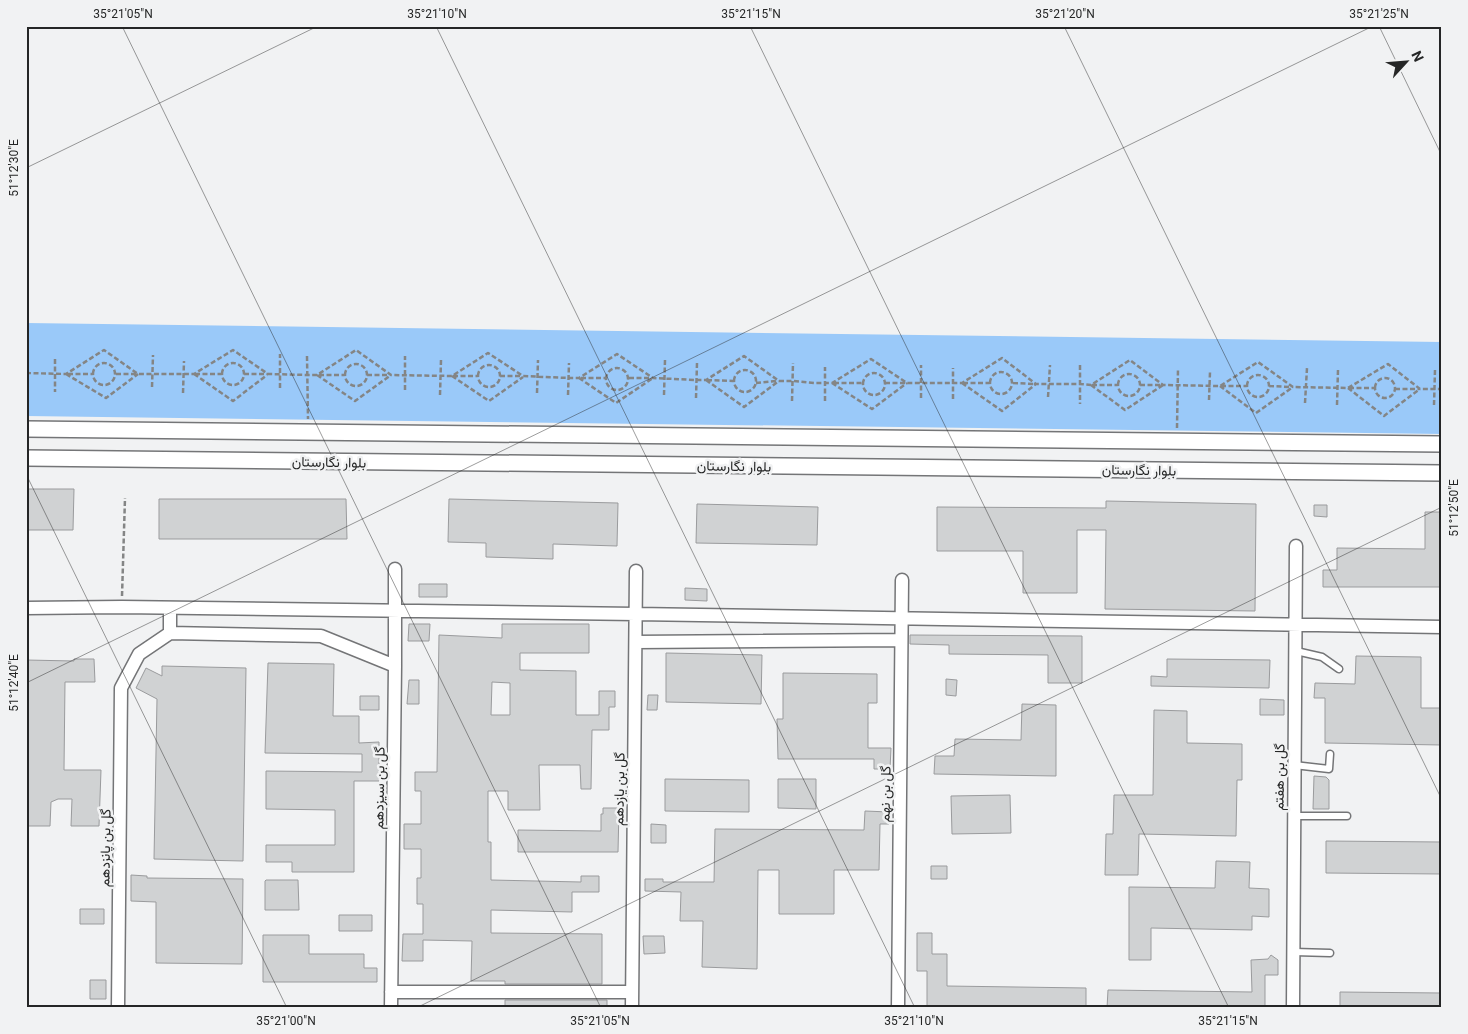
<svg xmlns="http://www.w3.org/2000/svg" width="1468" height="1034" font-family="Roboto,Vazirmatn,sans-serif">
<rect width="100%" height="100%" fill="#f1f2f3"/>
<path fill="#9ac9f9" d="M26,323L1442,342V434L26,416Z"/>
<path fill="#d0d2d3" stroke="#9a9b9d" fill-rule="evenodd" d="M26,489H74L73,530H26Z
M159,499H346L347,539H159Z
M449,499L618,503L617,546L553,544V559L486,557V543L448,542Z
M1106,501L1256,504L1255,611L1105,609L1106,530H1077V593H1023V551H937V507L1106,508Z
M697,504L818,507L817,545L696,543Z
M1314,505H1327V517L1314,516Z
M1425,512H1442V587H1323V570H1337V548L1425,549Z
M419,584H447V597H419Z
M685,588L707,589V601L685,600Z
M409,624H430L429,641H408Z
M502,624H589V653H520V670L576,671V715H599V691H615V707H609V730H592L591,789H581L580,765H539L540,810H508V791H488V842H491V880L581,882V876H599V892H572V912L491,910V933L602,934V984H505V981H471L472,941L423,940V961H402L403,934H423V904H417V878H421V849H404V824H421V791H415V772H437L439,635L502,638ZM492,682L510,683V715H491Z
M910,635L1082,636V683H1048V655L949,654V645L910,644Z
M666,653L762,655L761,704L666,702Z
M1356,656L1421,657V708H1442V745L1325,743V698H1314L1315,683L1355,684Z
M74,659H94L95,682H65L64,770H101L99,826H71L72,799H58L51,802L50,826H26V660L74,661Z
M1167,659L1270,660L1269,688L1151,686V676L1167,677Z
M268,663L334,664L333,716H359V743L379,742V781H354V872H292V862H266V845H335V810L266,809V771L362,772V754L265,753Z
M162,666L246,668L243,861L154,859L157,699L136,688L146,668L162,676Z
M783,673L877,674V703H868V748H891L890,769H874V759H778L777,719H783Z
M946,679L957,680L956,696L946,695Z
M409,680H419V704H407Z
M648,695H658L657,710H647Z
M360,696H379V710H360Z
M1260,699L1284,700V715H1260Z
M1022,704L1056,705V776L934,774L935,756H954L955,739L1021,740Z
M1154,710L1187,711V743L1242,744V780H1237L1236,836L1139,834L1138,875H1105L1106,834H1113L1114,795H1153Z
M1314,776L1326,777L1329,780V809H1313Z
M665,779L749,780V812L665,811Z
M778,779H816V809L778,808Z
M1010,795L1011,833L952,834L951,796Z
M603,808H619L618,852H518V830L601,831V814H603Z
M865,811L889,812V824H880L879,870H834V914H779V870H758L757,969L702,967L703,921H680L681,892L645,891V879H663V882H714L715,829L864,830Z
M651,824L666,825V843H651Z
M1326,841L1442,842V874L1326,873Z
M1216,861L1250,862L1249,888L1269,889V917L1252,916V930L1151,928V960H1129V887L1215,888Z
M931,866H947V879H931Z
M131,875L147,876V878L243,879L242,964L156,963V902L131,901Z
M266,880H298L299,910H265V881Z
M80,909H104V924H80Z
M339,915H372V931H339Z
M917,933H932V954H947V986L1086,988V1008H927V971H917Z
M263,935H309V954H364V968H377V982H263Z
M643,936H664L665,953L644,954Z
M1271,955L1278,960V975H1265V1008H1107L1108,990L1252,992L1251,960L1268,959Z
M90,980H106V999H90Z
M1340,992L1442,993V1008H1340Z
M505,1000H607V1008H505Z"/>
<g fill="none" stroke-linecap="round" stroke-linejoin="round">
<defs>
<path id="service" d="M1296,651L1322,657L1339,669
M1294,765L1329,769L1330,754
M1294,816H1347
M1294,952L1330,953"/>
<path id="minor" d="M26,608L122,607L636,614L1442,627
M170,633L321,636L395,666
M636,642L901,640
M391,992H632
M118,1008L121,688L139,654L170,633V608
M391,1008L395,666V569
M632,1008L636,571
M898,1008L902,580
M1293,1008L1296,546"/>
<path id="tertiary" d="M26,429L1442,444
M26,458L1442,473"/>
</defs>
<use href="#service" stroke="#747577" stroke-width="9"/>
<use href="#minor" stroke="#747577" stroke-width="15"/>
<use href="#tertiary" stroke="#747577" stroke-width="18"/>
<path stroke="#848585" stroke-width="2.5" stroke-dasharray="5 2.5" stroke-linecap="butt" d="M307,356L308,419
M55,359V392
M222 374a11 11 0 1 1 22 0a11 11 0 1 1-22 0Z
M93 374a11 11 0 1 1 22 0a11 11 0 1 1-22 0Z
M345 375a11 11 0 1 1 22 0a11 11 0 1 1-22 0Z
M478 376a11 11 0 1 1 22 0a11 11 0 1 1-22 0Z
M1080,365V404
M606 379a11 11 0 1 1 22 0a11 11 0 1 1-22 0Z
M734 381a11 11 0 1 1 22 0a11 11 0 1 1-22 0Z
M990 383a11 11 0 1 1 22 0a11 11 0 1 1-22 0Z
M26,373L66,374L104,350L138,374H194L233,350L268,374L308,375H317L356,350L391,375L452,376L488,353L523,376L569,378H579L617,354L653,378L696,380H706L744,356L779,381H793L814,383H832L871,359L907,383H962L1002,358L1036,384H1080L1091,385L1130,360L1163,385L1220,386L1258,362L1293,387L1348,388L1388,364L1420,389H1442
M863 384a11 11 0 1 1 22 0a11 11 0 1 1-22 0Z
M66,374L106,398L138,374
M68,374H92
M116,374H136
M194,374L233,401L267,375
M195,374H221
M244,374H268
M1118 385a11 11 0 1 1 22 0a11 11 0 1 1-22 0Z
M1247 386a11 11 0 1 1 22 0a11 11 0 1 1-22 0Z
M317,375L355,401L391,375
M319,375H345
M367,375H389
M452,376L489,401L523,377
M453,376H477
M500,376H522
M1375 388a10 10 0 1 1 20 0a10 10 0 1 1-20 0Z
M579,378L616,403L653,378
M581,378H605
M629,378H652
M706,380L744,407L779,381
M707,380L733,381
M756,383L777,381
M832,383L872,409L907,383
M834,383H863
M885,383H906
M962,383L1002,411L1036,384
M963,383H990
M1013,383L1034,384
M1091,385L1125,410L1163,385
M1092,385H1118
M1140,385H1162
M1220,386L1256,413L1293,387
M1221,386H1246
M1269,386L1291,387
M152,387L153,355
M280,388V354
M1348,388L1384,416L1420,389
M1349,388H1375
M1395,389H1419
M405,390V356
M183,393L184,361
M537,393L538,360
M440,395L441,360
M568,395L569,363
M664,395L665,360
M1048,397L1050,365
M696,398L697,363
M921,398V365
M953,399V368
M1209,400L1210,372
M792,401L793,363
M825,401V367
M1305,403L1307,368
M1337,405L1338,370
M1434,405L1435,370
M1177,428L1178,369
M122,596L125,498"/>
<use href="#service" stroke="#fff" stroke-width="6"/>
<use href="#minor" stroke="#fff" stroke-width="12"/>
<use href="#tertiary" stroke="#fff" stroke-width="15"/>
</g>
<path fill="none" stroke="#252626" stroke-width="1" stroke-opacity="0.45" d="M122,26L601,1008M436,26L915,1008M750,26L1229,1008M1064,26L1442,800M1379,26L1442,156M26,168L318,26M26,474L287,1008M26,683L1373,26M416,1008L1442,507"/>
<g text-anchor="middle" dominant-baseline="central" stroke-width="5" stroke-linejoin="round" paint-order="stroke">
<g font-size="14" fill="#252626" stroke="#f1f2f3">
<text transform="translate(329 462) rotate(1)">بلوار نگارستان</text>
<text transform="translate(734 466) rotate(1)">بلوار نگارستان</text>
<text transform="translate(1139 470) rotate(1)">بلوار نگارستان</text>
<text transform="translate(1279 777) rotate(-89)">گل بن هفتم</text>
<text transform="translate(379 788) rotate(-89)">گل بن سیزدهم</text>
<text transform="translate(619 789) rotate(-89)">گل بن یازدهم</text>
<text transform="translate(885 794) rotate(-89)">گل بن نهم</text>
<text transform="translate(105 848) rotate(-89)">گل بن پانزدهم</text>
</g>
</g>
<rect width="1468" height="1034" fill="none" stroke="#f1f2f3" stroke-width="55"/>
<g transform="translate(1406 62) rotate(64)" stroke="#f1f2f3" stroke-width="4" paint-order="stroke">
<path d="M0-4L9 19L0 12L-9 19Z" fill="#252626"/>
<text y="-8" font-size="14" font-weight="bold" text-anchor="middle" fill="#252626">N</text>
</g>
<rect x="28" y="28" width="1412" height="978" fill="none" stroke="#252626" stroke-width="2"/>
<g font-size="12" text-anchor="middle" fill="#252626">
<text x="123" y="18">35°21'05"N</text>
<text x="437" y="18">35°21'10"N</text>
<text x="751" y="18">35°21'15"N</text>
<text x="1065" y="18">35°21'20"N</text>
<text x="1379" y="18">35°21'25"N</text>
<text transform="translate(14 168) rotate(-90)" y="4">51°12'30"E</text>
<text transform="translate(1454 508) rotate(-90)" y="4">51°12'50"E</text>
<text transform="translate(14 683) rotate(-90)" y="4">51°12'40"E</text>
<text x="286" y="1025">35°21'00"N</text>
<text x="600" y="1025">35°21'05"N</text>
<text x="914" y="1025">35°21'10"N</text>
<text x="1228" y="1025">35°21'15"N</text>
</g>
</svg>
